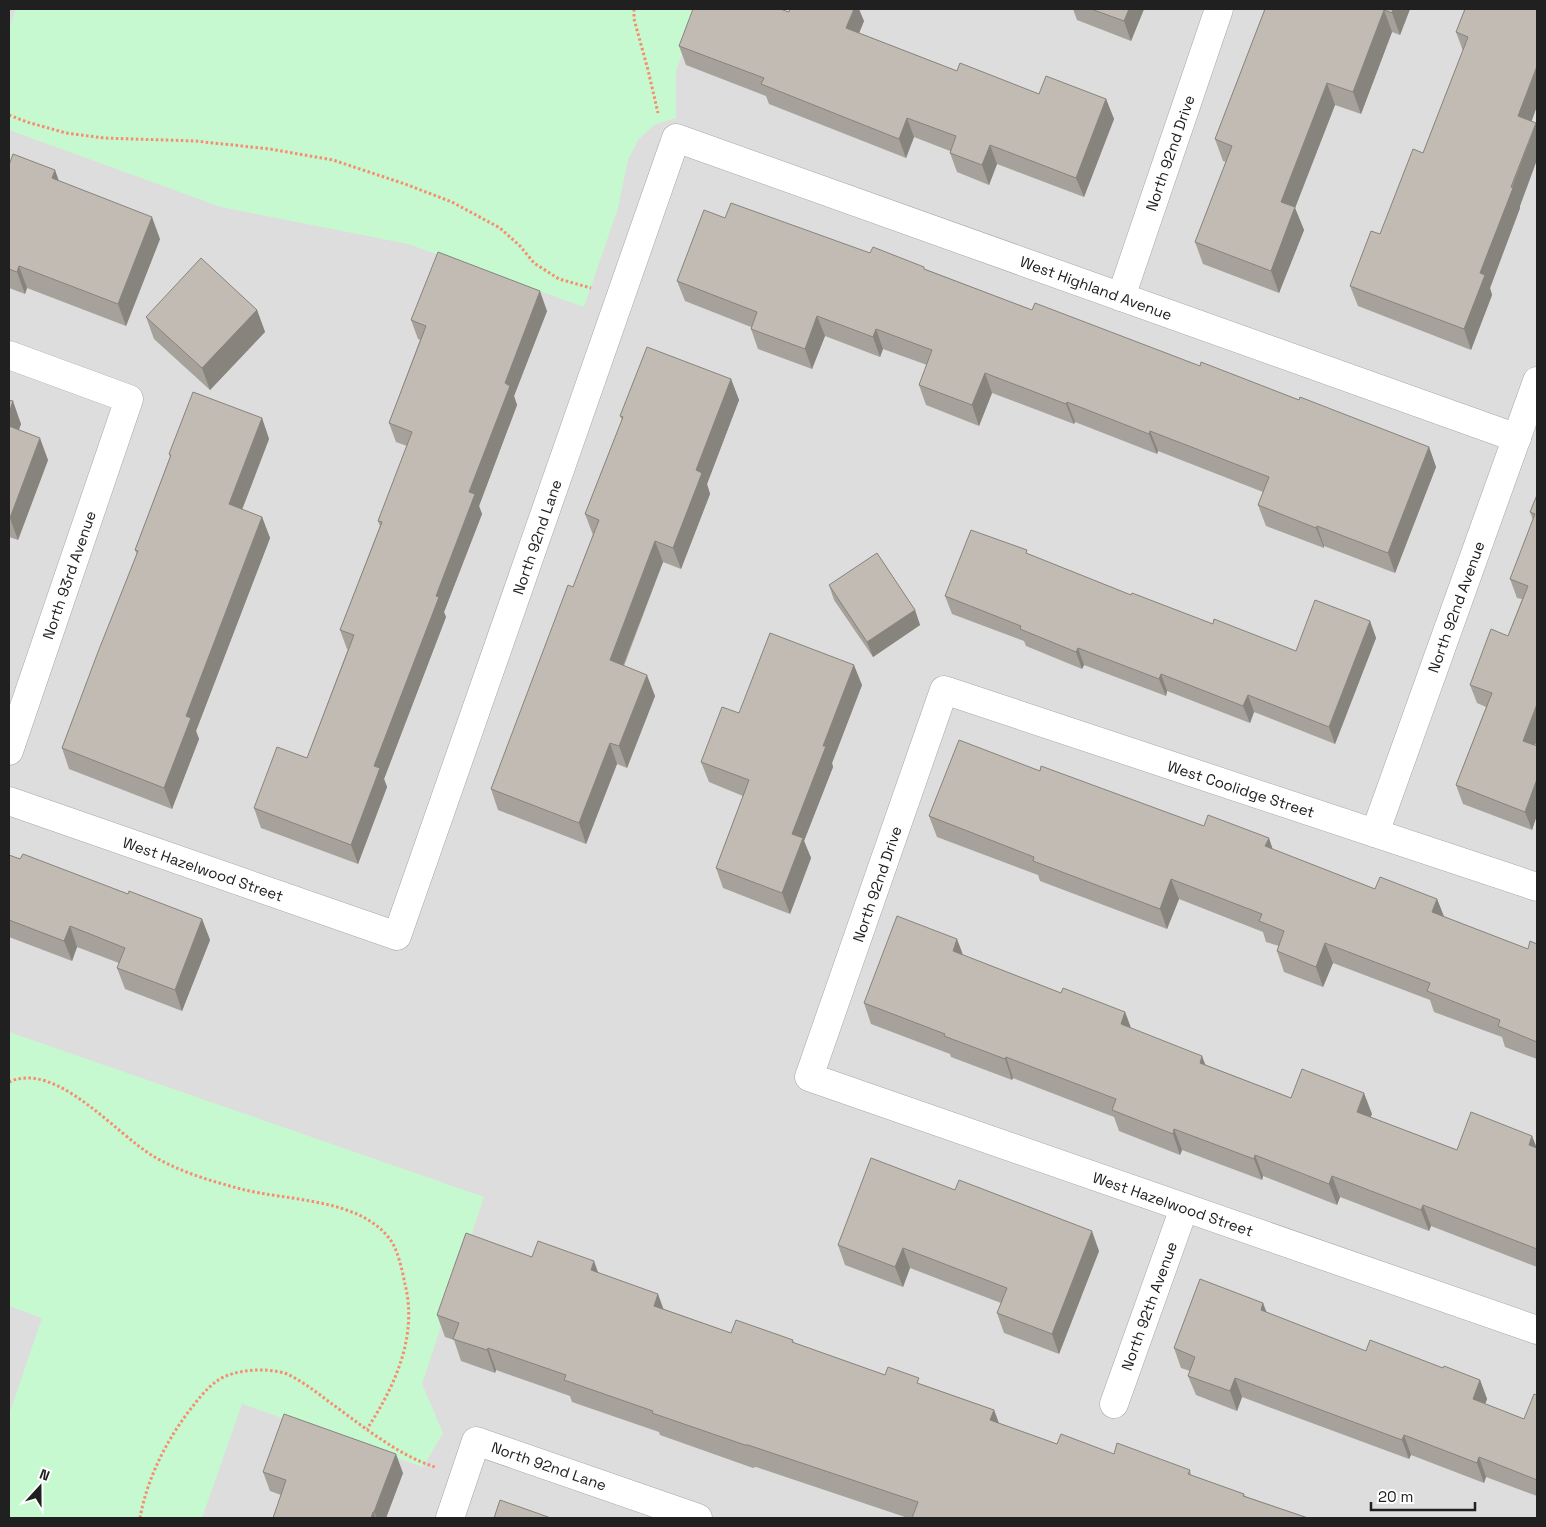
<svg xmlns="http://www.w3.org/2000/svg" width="1546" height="1527" font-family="'Space Grotesk',sans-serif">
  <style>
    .residential { fill: #dedddd }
    .park { fill: #c6f9cf }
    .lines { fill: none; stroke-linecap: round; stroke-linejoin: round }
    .minor-casing { stroke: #a7a7a7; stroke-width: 29 }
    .path { stroke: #f78c71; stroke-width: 3; stroke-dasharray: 2.5 2.5; stroke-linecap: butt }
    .minor { stroke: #fff; stroke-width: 28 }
    .wall { fill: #a6a19a }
    .shaded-wall { fill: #87837d }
    .building { fill: #c1bbb3; stroke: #87837d }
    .labels { text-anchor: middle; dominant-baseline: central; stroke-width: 5; stroke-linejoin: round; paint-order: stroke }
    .street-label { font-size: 15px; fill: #202020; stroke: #fff }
  </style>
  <rect width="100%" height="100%" fill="#f0eee7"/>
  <rect class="residential" x="9" y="9" width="1528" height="1509"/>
  <g class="park">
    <polygon points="16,9 698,9 676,71 676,118 654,125 638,140 628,160 618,208 584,307 408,244 221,207 9,130 9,29"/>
    <polygon points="9,1032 484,1197 422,1384 443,1433 423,1467 242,1404 202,1518 9,1518 9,1415 42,1318 9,1306"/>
  </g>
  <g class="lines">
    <g class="minor-casing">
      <g id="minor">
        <polyline points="1121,297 1219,9"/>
        <polyline points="9,355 129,399 9,751"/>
        <polyline points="9,801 397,936 676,138 1517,438"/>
        <polyline points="1375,833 1537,381"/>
        <polyline points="1537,887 944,690 809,1077 1537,1330"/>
        <polyline points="1114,1404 1184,1208"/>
        <polyline points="450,1518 476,1441 698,1518"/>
      </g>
    </g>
    <g class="path">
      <polyline points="634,9 634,19 648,70 658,113"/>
      <polyline points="9,115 27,122 66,133 104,138 195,141 270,149 333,160 405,184 452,202 500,228 520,246 534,263 559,279 591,288"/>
      <path d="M9 1082C56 1060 116 1134 153 1156 180 1172 211 1181 241 1189 287 1201 358 1198 389 1238 398 1249 402 1270 405 1284 418 1336 395 1386 367 1429"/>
      <path d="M140 1518C147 1478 168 1437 193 1406 200 1397 208 1387 217 1381 233 1369 268 1367 287 1374 302 1381 315 1391 328 1401 360 1424 397 1455 435 1467"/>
    </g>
    <use href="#minor" class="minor"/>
  </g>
  <g class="wall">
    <polygon points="1073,9 1144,9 1131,41 1077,20"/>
    <polygon points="1265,9 1410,9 1400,35 1392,32 1361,114 1335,105 1295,208 1304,230 1279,293 1203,264 1195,242 1226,162 1223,161 1215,139"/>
    <polygon points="1465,9 1537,106 1531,122 1520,206 1520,208 1490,288 1492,295 1471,350 1358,306 1350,286 1380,234 1423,153 1463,51 1456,32"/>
    <polygon points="789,12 864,21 859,33 957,71 1039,94 1106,99 1114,119 1084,197 997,164 989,185 957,172 950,153 950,151 914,137 906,158 769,104 766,96 686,65 679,46"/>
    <polygon points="9,165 60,181 160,239 126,326 27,288 25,294 9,288"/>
    <polygon points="725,218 870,253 925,269 1032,310 1299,400 1429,447 1436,467 1395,573 1324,546 1324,548 1266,526 1258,505 1263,492 1158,451 1157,454 1075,422 1074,424 992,393 979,426 926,405 919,385 927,365 883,349 880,357 825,336 812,369 758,349 751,329 751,327 685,301 677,281"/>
    <polygon points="257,310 265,332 210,390 154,339 146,317"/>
    <polygon points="547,311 514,396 517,405 479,506 482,514 444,612 446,617 384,779 387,787 358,864 261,828 254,808 307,758 348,649 347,649 340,630 380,526 378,521 407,446 396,442 389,423 420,340 418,339 411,320"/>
    <polygon points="731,379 739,400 707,484 710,494 681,569 663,562 624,666 655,696 627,768 617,764 586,844 498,810 491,789 573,587 593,535 585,514 622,420 620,416"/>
    <polygon points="9,400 21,424 19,430 48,460 18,540 9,537"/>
    <polygon points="262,418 269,439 242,510 262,517 270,538 196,731 199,739 172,809 69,769 62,748 137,554 135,550 170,457 169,454"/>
    <polygon points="1537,495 1537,740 1535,745 1537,746 1537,815 1532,830 1463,804 1456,785 1486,707 1477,703 1470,685 1508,636 1522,599 1517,598 1510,579 1533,520 1530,512"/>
    <polygon points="1028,554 1131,595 1213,624 1296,651 1370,621 1376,638 1335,744 1254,712 1250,723 1167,691 1166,696 1084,665 1082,669 1026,646 1024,641 952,614 945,596"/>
    <polygon points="829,585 915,610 920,625 873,657 834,600"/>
    <polygon points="862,685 832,763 833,767 804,841 811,858 790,914 723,888 716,868 743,796 709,782 701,762 739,713"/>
    <polygon points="1040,771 1272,849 1375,889 1437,899 1444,917 1528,949 1537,944 1537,1059 1505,1047 1502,1037 1434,1012 1430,1000 1333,963 1323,987 1284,972 1277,951 1279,946 1266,942 1263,932 1179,899 1167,929 1040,881 1038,875 937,837 929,816"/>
    <polygon points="9,855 20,859 128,894 202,919 210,940 182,1011 125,989 117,968 119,963 77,947 72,961 9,937"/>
    <polygon points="963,955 1061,993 1125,1012 1131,1029 1206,1065 1291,1098 1372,1114 1370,1117 1457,1150 1532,1136 1537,1148 1537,1267 1431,1226 1429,1231 1340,1197 1337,1205 1263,1176 1262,1180 1182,1150 1180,1155 1119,1131 1114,1117 1013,1078 1012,1080 951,1057 950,1054 871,1024 864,1003"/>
    <polygon points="838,1245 1099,1251 1059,1354 1004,1333 997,1313 1001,1303 910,1268 903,1287 845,1265"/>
    <polygon points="532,1257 599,1273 664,1309 731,1333 793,1340 794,1343 885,1375 921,1384 994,1410 999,1423 1057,1444 1114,1454 1190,1470 1191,1475 1244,1494 1245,1496 1308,1518 908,1518 756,1467 753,1468 660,1435 659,1432 572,1402 570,1396 496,1370 495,1373 461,1361 454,1340 445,1337 437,1315"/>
    <polygon points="1263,1303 1267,1313 1366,1351 1443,1368 1480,1380 1487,1399 1485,1404 1524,1419 1537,1395 1537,1496 1486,1477 1484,1483 1411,1455 1409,1459 1242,1397 1237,1411 1196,1395 1188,1376 1190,1371 1181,1368 1174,1348"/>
    <polygon points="263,1472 403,1473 386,1518 273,1518 281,1495 270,1491"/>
  </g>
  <g class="shaded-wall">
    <polygon points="854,9 859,9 864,21 853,48 846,28"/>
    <polygon points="1129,9 1144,9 1131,41 1124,21"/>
    <polygon points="1393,9 1410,9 1400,35 1392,13"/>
    <polygon points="1384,10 1392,32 1361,114 1353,92"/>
    <polygon points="1537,66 1537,106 1526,137 1518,116"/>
    <polygon points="1327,83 1335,105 1295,208 1304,230 1279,293 1271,271 1281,202"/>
    <polygon points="1106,99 1114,119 1084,197 1076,178"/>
    <polygon points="907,118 914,137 906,158 899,139"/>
    <polygon points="1536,123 1537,127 1537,160 1520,206 1520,208 1490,288 1492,295 1471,350 1464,329 1480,273"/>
    <polygon points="990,145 997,164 989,185 982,165"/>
    <polygon points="55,170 63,192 52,178"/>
    <polygon points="152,217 160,239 126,326 118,304"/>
    <polygon points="19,266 27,288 25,294 17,272"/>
    <polygon points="540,291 547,311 514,396 517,405 479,506 482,514 444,612 446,617 384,779 387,787 358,864 351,845 374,766 436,596 505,383"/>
    <polygon points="257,310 265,332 210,390 202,368"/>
    <polygon points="817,316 825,336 812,369 805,349"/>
    <polygon points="876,329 883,349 880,357 873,337"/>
    <polygon points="985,373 992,393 979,426 972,405"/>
    <polygon points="731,379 739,400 707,484 710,494 681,569 673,548 696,470"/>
    <polygon points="13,401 21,424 12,447 9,436 9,413"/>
    <polygon points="1067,402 1075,422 1074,424 1066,404"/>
    <polygon points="262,418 269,439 236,525 229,504"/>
    <polygon points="1150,431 1158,451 1157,454 1149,434"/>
    <polygon points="40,438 48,460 18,540 10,518"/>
    <polygon points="1429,447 1436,467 1395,573 1388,553"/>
    <polygon points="262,517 270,538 196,731 199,739 172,809 164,788 186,716"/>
    <polygon points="1317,526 1324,546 1324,548 1316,528"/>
    <polygon points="655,541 663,562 617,681 610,660"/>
    <polygon points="915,610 920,625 873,657 867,642"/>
    <polygon points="1370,621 1376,638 1335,744 1329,727"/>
    <polygon points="1078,648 1084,665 1082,669 1076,652"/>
    <polygon points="854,665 862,685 832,763 833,767 804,841 811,858 790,914 782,893 792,834 823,746"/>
    <polygon points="1161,674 1167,691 1166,696 1159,679"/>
    <polygon points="647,675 655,696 627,768 619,746"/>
    <polygon points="1248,695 1254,712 1250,723 1243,706"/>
    <polygon points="1537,704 1537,740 1530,759 1523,741"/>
    <polygon points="610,743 617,764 586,844 579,823"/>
    <polygon points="1537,779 1537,815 1532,830 1525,812"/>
    <polygon points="1269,838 1276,859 1265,846"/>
    <polygon points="1171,879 1179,899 1167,929 1160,909"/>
    <polygon points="1437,899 1445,919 1432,912"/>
    <polygon points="202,919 210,940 182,1011 175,990"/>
    <polygon points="70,926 77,947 72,961 64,941"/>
    <polygon points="957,939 965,960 953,951"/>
    <polygon points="1325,943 1333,963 1323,987 1316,967"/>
    <polygon points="1125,1012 1133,1033 1121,1024"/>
    <polygon points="1202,1056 1210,1077 1200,1063"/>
    <polygon points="1006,1057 1013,1078 1012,1080 1005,1059"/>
    <polygon points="1364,1093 1372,1114 1364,1133 1357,1112"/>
    <polygon points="1174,1129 1182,1150 1180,1155 1173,1134"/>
    <polygon points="1532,1136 1537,1149 1529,1145"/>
    <polygon points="1255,1155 1263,1176 1262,1180 1254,1159"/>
    <polygon points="1332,1176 1340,1197 1337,1205 1329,1184"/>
    <polygon points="1423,1205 1431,1226 1429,1231 1421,1210"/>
    <polygon points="1092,1231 1099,1251 1059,1354 1052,1334"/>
    <polygon points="903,1248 910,1268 903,1287 895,1267"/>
    <polygon points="594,1261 602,1283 591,1270"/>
    <polygon points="658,1294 666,1316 654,1306"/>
    <polygon points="1263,1303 1270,1323 1261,1310"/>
    <polygon points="488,1348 496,1370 495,1373 487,1350"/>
    <polygon points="1235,1378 1242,1397 1237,1411 1230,1391"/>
    <polygon points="1480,1380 1487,1399 1480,1418 1473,1399"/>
    <polygon points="994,1410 1002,1432 990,1420"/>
    <polygon points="1404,1435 1411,1455 1409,1459 1402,1440"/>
    <polygon points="396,1454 403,1473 386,1518 377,1518 374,1512"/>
    <polygon points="1479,1457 1486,1477 1484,1483 1477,1463"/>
    <polygon points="373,1512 376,1518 371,1518"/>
  </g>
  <g class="building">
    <polygon points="693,9 780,9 789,12 790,9 854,9 846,28 957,71 960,63 1039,94 1046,76 1106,99 1076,178 990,145 982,165 950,153 956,136 907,118 899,139 761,84 764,78 679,46"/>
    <polygon points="1091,9 1129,9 1124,21"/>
    <polygon points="1265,9 1393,9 1392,13 1384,10 1353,92 1327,83 1281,202 1295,207 1271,271 1195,242 1232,146 1215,139"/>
    <polygon points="1465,9 1537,9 1537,66 1518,116 1536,123 1511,187 1513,188 1480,273 1485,275 1464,329 1350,286 1371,231 1380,234 1413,149 1423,153 1468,37 1456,32"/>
    <polygon points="13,154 55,170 52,178 152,217 118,304 19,266 17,272 9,269 9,165"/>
    <polygon points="731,203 870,253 873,247 924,267 924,269 1032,310 1035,303 1200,366 1201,362 1299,400 1300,397 1429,447 1388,553 1317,526 1316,528 1258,505 1269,477 1150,431 1149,434 1067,402 1066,404 985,373 972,405 919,385 932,350 876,329 873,337 817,316 805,349 751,329 757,312 677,281 704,210 725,218"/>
    <polygon points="438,252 540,291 505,383 510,386 469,492 475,494 436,596 439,597 374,766 380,768 351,845 254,808 277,747 307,758 354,635 340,630 382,522 378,521 412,432 389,423 426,326 411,320"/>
    <polygon points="201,258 257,310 202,368 146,317"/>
    <polygon points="647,347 731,379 696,470 702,473 673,548 655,541 610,660 647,675 619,746 610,743 579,823 491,789 568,585 573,587 599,520 585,514 623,417 620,416"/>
    <polygon points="193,392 262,418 229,504 262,517 186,716 191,718 164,788 62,748 98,652 138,551 135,550 171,455 169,454"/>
    <polygon points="9,400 13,401 9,413"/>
    <polygon points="9,426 40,438 10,518 9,518"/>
    <polygon points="1537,495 1537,704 1523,741 1537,746 1537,779 1525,812 1456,785 1492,693 1470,685 1491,629 1508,636 1528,586 1510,579 1535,514 1530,512"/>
    <polygon points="971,530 1027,550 1026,553 1131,595 1132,593 1213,624 1214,619 1296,651 1315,600 1370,621 1329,727 1248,695 1243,706 1161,674 1159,679 1078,648 1076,652 1020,629 1021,626 945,596"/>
    <polygon points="877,553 915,610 867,642 829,585"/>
    <polygon points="770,633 854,665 823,746 826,746 792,834 803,838 782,893 716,868 749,780 701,762 722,707 739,713"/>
    <polygon points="959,740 1040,771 1041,766 1204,826 1208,815 1269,838 1265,846 1375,889 1380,877 1437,899 1432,912 1528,949 1530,941 1537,944 1537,1042 1498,1026 1500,1020 1427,991 1430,983 1325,943 1316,967 1277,951 1284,931 1259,921 1262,914 1171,879 1160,909 1033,861 1034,857 929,816"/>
    <polygon points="23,854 128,894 129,891 202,919 175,990 117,968 125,948 70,926 64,941 9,920 9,855 20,859"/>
    <polygon points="897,916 957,939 953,951 1061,993 1063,988 1125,1012 1121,1024 1202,1056 1200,1063 1291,1098 1302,1069 1364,1093 1357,1112 1457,1150 1471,1112 1532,1136 1529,1145 1537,1148 1537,1249 1423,1205 1421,1210 1332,1176 1329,1184 1255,1155 1254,1159 1174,1129 1173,1134 1112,1110 1116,1099 1006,1057 1005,1059 944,1036 945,1034 864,1003"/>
    <polygon points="871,1158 955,1190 959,1180 1092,1231 1052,1334 997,1313 1007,1288 903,1248 895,1267 838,1245"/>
    <polygon points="466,1233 532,1257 538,1241 594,1261 591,1270 658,1294 654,1306 731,1333 736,1320 793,1340 792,1342 885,1375 888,1367 919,1378 917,1383 994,1410 990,1420 1057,1444 1061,1434 1114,1454 1117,1443 1190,1470 1188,1474 1244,1494 1243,1496 1308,1518 912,1518 918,1502 748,1445 745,1445 652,1413 653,1411 564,1380 566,1375 488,1348 487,1350 453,1339 459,1323 437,1315"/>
    <polygon points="1200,1279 1263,1303 1261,1310 1366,1351 1370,1340 1443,1368 1444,1366 1480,1380 1473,1399 1524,1419 1534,1394 1537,1395 1537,1480 1479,1457 1477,1463 1404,1435 1402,1440 1235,1378 1230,1391 1188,1376 1195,1357 1174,1348"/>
    <polygon points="284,1414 396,1454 374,1512 373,1512 371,1518 273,1518 286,1480 263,1472"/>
    <polygon points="500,1500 551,1518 494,1518"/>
  </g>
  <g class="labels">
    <g class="street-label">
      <text transform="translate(1170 153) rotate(-71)">North 92nd Drive</text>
      <text transform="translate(1096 288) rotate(20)">West Highland Avenue</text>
      <text transform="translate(537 537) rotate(-71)">North 92nd Lane</text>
      <text transform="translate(69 575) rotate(-71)">North 93rd Avenue</text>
      <text transform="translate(1456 607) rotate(-70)">North 92nd Avenue</text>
      <text transform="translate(1241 789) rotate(18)">West Coolidge Street</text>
      <text transform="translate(203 869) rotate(19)">West Hazelwood Street</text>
      <text transform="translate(877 884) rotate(-71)">North 92nd Drive</text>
      <text transform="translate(1173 1204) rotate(19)">West Hazelwood Street</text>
      <text transform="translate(1149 1306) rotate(-70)">North 92th Avenue</text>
      <text transform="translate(549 1466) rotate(19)">North 92nd Lane</text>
    </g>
  </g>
  <rect width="1546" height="1527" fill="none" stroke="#202020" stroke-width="20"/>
  <g transform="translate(40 1487) rotate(21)" stroke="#ffffff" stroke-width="4" paint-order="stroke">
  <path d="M0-4L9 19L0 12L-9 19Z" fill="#202020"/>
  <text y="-8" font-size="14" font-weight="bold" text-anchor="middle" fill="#202020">N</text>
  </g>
  <path d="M1371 1502v8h104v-8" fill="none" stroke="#202020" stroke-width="2.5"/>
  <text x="1378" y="1502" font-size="15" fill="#202020" stroke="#ffffff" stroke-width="4" paint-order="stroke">20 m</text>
</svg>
